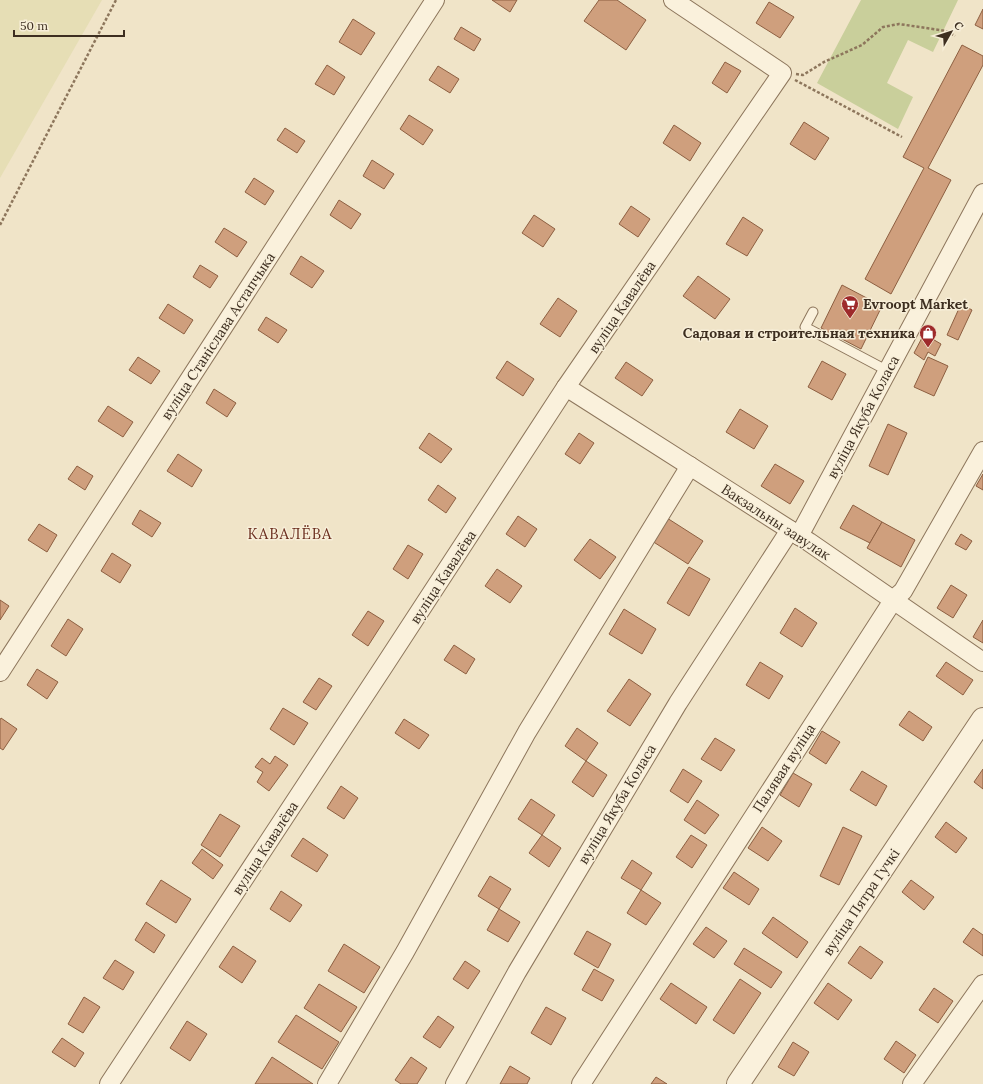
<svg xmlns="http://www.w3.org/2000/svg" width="983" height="1084" font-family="Lora,serif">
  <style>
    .farmland { fill: #e6deb5 }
    .green { fill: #c9cf9b }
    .building { fill: #cf9f7d; stroke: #8d5f41 }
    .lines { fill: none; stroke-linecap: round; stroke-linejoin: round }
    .service-casing { stroke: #8d765c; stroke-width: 11 }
    .minor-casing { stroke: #8d765c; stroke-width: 20 }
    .tertiary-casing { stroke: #8d765c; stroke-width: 24 }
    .path { stroke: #8d765c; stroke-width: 2.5; stroke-dasharray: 3 2; stroke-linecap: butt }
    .service { stroke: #faf1dc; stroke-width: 9 }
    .minor { stroke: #faf1dc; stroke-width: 18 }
    .tertiary { stroke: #faf1dc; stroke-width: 22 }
    .labels { text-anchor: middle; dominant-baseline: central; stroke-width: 3; stroke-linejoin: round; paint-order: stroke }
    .poi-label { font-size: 14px; font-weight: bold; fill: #3d2e20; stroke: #f7eed8; text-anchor: start }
    .street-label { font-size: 14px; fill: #3d2e20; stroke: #f7eed8 }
    .neighbourhood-label { font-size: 15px; letter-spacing: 1px; fill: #6b2e1e; stroke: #f7eed8 }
  </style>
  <rect width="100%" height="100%" fill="#f0e4c8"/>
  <polygon class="farmland" points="0,0 102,0 0,178"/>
  <polygon class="green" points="861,0 958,0 933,52 908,40 887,83 913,97 898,129 817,83"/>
  <g class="building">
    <polygon points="492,0 517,0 510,12"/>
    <polygon points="599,0 617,0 646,20 626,50 584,21"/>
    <polygon points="769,2 794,17 780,38 756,23"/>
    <polygon points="983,9 983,29 975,25"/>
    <polygon points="353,19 375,33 361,55 339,42"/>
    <polygon points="461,27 481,39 474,51 454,39"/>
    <polygon points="962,45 983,56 983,65 928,168 951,180 891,294 865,279 924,168 903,157"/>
    <polygon points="725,62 741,71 727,93 712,83"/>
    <polygon points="327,65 345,77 334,95 315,84"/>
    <polygon points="438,66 459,79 450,93 429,80"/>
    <polygon points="409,115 433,130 423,145 400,129"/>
    <polygon points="804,122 829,138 815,160 790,144"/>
    <polygon points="674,125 701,143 690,161 663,143"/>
    <polygon points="285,128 305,141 297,153 277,140"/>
    <polygon points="372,160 394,174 384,189 363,176"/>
    <polygon points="254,178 274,191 265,205 245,192"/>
    <polygon points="339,200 361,214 351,229 330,215"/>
    <polygon points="631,206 650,219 638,237 619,224"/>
    <polygon points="534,215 555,229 543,247 522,233"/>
    <polygon points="743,217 763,230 747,256 726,244"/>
    <polygon points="224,228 247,242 237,257 215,242"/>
    <polygon points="301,256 324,271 312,288 290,274"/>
    <polygon points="200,265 218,276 210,288 193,277"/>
    <polygon points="698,276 730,299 715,319 683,296"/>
    <polygon points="842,285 882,306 861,349 821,328"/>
    <polygon points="558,298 577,311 560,337 540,324"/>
    <polygon points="168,304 193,320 184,334 159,318"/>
    <polygon points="961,304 972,310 958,340 947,335"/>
    <polygon points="266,317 287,330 278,343 258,330"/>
    <polygon points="924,334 941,344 935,356 928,352 924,360 914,353"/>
    <polygon points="138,357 160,371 151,384 129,370"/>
    <polygon points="928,357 948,366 934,396 914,387"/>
    <polygon points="507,361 534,379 523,396 496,378"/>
    <polygon points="822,361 846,374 832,400 808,387"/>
    <polygon points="626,362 653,380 642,396 615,378"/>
    <polygon points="214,389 236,403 227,417 206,403"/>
    <polygon points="108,406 133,422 123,437 98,421"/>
    <polygon points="740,409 768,426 754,449 726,432"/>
    <polygon points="888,424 907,433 888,475 869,466"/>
    <polygon points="429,433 452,449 441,463 419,448"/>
    <polygon points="579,433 594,443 580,464 565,454"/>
    <polygon points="178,454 202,470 192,487 167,471"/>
    <polygon points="775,464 804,481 790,504 761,486"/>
    <polygon points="77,466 93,476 85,490 68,479"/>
    <polygon points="983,474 983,490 976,486"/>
    <polygon points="438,485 456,498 446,513 428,500"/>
    <polygon points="853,505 882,522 870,543 840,528"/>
    <polygon points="140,510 161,523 152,537 132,524"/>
    <polygon points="518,516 537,529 525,547 506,534"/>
    <polygon points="667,518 703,541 688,564 652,541"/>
    <polygon points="882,522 915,540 901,567 867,548"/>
    <polygon points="39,524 57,535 47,552 28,540"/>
    <polygon points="961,534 972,541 966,550 955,544"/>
    <polygon points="590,539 616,557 600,579 574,560"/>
    <polygon points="408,545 423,554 408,579 393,569"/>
    <polygon points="112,553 131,565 120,583 101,571"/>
    <polygon points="689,567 710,579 689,616 667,603"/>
    <polygon points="497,569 522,586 510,603 485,586"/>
    <polygon points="951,585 967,595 953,618 937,608"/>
    <polygon points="0,600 9,606 0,620"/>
    <polygon points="795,608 817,623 802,647 780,633"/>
    <polygon points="624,609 656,629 642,654 609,634"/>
    <polygon points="368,611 384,621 368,646 352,635"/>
    <polygon points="68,619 83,629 66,656 51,646"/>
    <polygon points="983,620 983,643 973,637"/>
    <polygon points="454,645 475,659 466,674 444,660"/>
    <polygon points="760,662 783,676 769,699 746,685"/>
    <polygon points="946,662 973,680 963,695 936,676"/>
    <polygon points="37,669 58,682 47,699 27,685"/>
    <polygon points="319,678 332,686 316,710 303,702"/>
    <polygon points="629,679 651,694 630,726 607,711"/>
    <polygon points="283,708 308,723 294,745 270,729"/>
    <polygon points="909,711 932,727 923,741 899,725"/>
    <polygon points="1,718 17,729 3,750 0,748 0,720"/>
    <polygon points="404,719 429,735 419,749 395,733"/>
    <polygon points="577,728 598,743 586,761 565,746"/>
    <polygon points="822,731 840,742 826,764 809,753"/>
    <polygon points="715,738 735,750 721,771 701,759"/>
    <polygon points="275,756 288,765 269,791 257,782 263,772 255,767 262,758 270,764"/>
    <polygon points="586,761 607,775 593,797 572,782"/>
    <polygon points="683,769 702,781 688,803 670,791"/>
    <polygon points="983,769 983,789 974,782"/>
    <polygon points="862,771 887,786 876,806 850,790"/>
    <polygon points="793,773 812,784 799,807 780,795"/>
    <polygon points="341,786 358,798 344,819 327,808"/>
    <polygon points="531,799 555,815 542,835 518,819"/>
    <polygon points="697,800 719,815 705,834 684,820"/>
    <polygon points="220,814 240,826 220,857 201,845"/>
    <polygon points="946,822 967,838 956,853 935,837"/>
    <polygon points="762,827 782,841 768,861 748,848"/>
    <polygon points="843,827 862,836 839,885 820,876"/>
    <polygon points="542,835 561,848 549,867 529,853"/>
    <polygon points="691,835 707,845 692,868 676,857"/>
    <polygon points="303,838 328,855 317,872 291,856"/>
    <polygon points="202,849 223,865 213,879 192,863"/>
    <polygon points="632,860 652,873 641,890 621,878"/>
    <polygon points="734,872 759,889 749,905 723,888"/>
    <polygon points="490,876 511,889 499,909 478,896"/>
    <polygon points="161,880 191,899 176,923 146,904"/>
    <polygon points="911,880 934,897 924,910 902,892"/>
    <polygon points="641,890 661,903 646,925 627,913"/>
    <polygon points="281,891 302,905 290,922 270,909"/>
    <polygon points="499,909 520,922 508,942 487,930"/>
    <polygon points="773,917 808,942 797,958 762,933"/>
    <polygon points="146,922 165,935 154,953 135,940"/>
    <polygon points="706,927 727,941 714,958 693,944"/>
    <polygon points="973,928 983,935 983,956 963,942"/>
    <polygon points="587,931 611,944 598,968 574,954"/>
    <polygon points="344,944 380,967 364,993 328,971"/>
    <polygon points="233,946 256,961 242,983 219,967"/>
    <polygon points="860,946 883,962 871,979 848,963"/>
    <polygon points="744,948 782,972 771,988 734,964"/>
    <polygon points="115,960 134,972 123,990 103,978"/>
    <polygon points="465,961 480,971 468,989 453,979"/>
    <polygon points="594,969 614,980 602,1001 582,990"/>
    <polygon points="740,979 761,993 734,1034 713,1020"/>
    <polygon points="671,983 707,1007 696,1024 660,999"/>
    <polygon points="828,983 852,1000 838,1020 814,1003"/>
    <polygon points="319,984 357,1007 341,1032 304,1008"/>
    <polygon points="934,988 953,1001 938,1023 919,1010"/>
    <polygon points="84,997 100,1007 83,1033 68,1024"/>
    <polygon points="546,1007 566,1018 551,1045 531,1033"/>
    <polygon points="296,1015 339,1042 322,1069 278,1042"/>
    <polygon points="438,1016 454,1027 440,1048 423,1037"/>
    <polygon points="187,1021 207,1034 190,1061 170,1048"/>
    <polygon points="62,1038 84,1053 75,1067 52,1052"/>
    <polygon points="896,1041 916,1055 904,1073 884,1059"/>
    <polygon points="793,1042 809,1052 794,1076 778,1067"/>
    <polygon points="272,1057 313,1084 255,1084"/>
    <polygon points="411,1057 427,1068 417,1084 401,1084 395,1080"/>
    <polygon points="510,1066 530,1078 527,1084 500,1084"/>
    <polygon points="656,1077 667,1084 651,1084"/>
  </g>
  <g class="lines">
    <g class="service-casing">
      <polyline id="service" points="813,312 805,327 888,371"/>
    </g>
    <g class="minor-casing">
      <g id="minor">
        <polyline points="566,387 809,542 983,662"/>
        <polyline points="799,536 983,193"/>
        <polyline points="0,672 435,0"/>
        <polyline points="109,1084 384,666 566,387 782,73 673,0"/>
        <polyline points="327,1084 405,952 527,732 690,466"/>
        <polyline points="455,1084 517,972 678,703 790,530"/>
        <polyline points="581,1084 894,599 903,591 983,451"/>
        <polyline points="912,1084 983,984"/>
      </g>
    </g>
    <g class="tertiary-casing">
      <polyline id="tertiary" points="738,1084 983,719"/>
    </g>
    <g class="path">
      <polyline points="796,74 803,75 824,62 862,45 883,27 899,24 946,31 955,36"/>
      <polyline points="795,80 902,137"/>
      <polyline points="0,225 116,0"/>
    </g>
    <use href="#service" class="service"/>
    <use href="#minor" class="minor"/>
    <use href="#tertiary" class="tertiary"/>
  </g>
  <defs>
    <g id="supermarket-pin" transform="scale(0.9)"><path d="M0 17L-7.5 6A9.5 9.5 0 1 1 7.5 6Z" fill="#9e2a2b" stroke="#f7eed8"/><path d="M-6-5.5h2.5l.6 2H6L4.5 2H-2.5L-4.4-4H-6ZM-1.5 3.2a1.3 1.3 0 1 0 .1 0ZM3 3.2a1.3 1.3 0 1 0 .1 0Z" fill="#fff"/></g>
    <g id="shop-pin" transform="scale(0.9)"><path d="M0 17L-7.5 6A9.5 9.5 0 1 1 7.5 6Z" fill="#9e2a2b" stroke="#f7eed8"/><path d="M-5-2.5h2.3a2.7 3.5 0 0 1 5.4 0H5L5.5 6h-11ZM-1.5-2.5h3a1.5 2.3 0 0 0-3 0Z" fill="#fff"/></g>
  </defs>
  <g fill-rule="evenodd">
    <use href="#supermarket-pin" x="850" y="304"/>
    <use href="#shop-pin" x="928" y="333"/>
  </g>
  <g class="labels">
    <g class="poi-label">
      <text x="863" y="304">Evroopt Market</text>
      <text x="915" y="333" text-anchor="end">Садовая и строительная техника</text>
    </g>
    <g class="street-label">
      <text transform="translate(622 307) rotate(-56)">вуліца Кавалёва</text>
      <text transform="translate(218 336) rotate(-57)">вуліца Станіслава Астапчыка</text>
      <text transform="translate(863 417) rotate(-62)">вуліца Якуба Коласа</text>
      <text transform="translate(776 522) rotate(33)">Вакзальны завулак</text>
      <text transform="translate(443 577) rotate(-57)">вуліца Кавалёва</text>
      <text transform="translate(784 768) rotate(-57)">Палявая вуліца</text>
      <text transform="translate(617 804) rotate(-59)">вуліца Якуба Коласа</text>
      <text transform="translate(265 848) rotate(-57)">вуліца Кавалёва</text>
      <text transform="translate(861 902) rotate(-56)">вуліца Пятра Гучкі</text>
    </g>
    <g class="neighbourhood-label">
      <text x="290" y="533">КАВАЛЁВА</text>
    </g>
  </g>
  <g transform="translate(951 32) rotate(51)" stroke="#f7eed8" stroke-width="3" paint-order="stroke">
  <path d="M0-3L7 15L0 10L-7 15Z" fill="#3d2e20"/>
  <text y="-6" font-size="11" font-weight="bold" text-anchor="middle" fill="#3d2e20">С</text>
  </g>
  <path d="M14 30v6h110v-6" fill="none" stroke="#3d2e20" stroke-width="2"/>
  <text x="20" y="30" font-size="12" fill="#3d2e20" stroke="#f7eed8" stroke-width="3" paint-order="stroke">50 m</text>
</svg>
